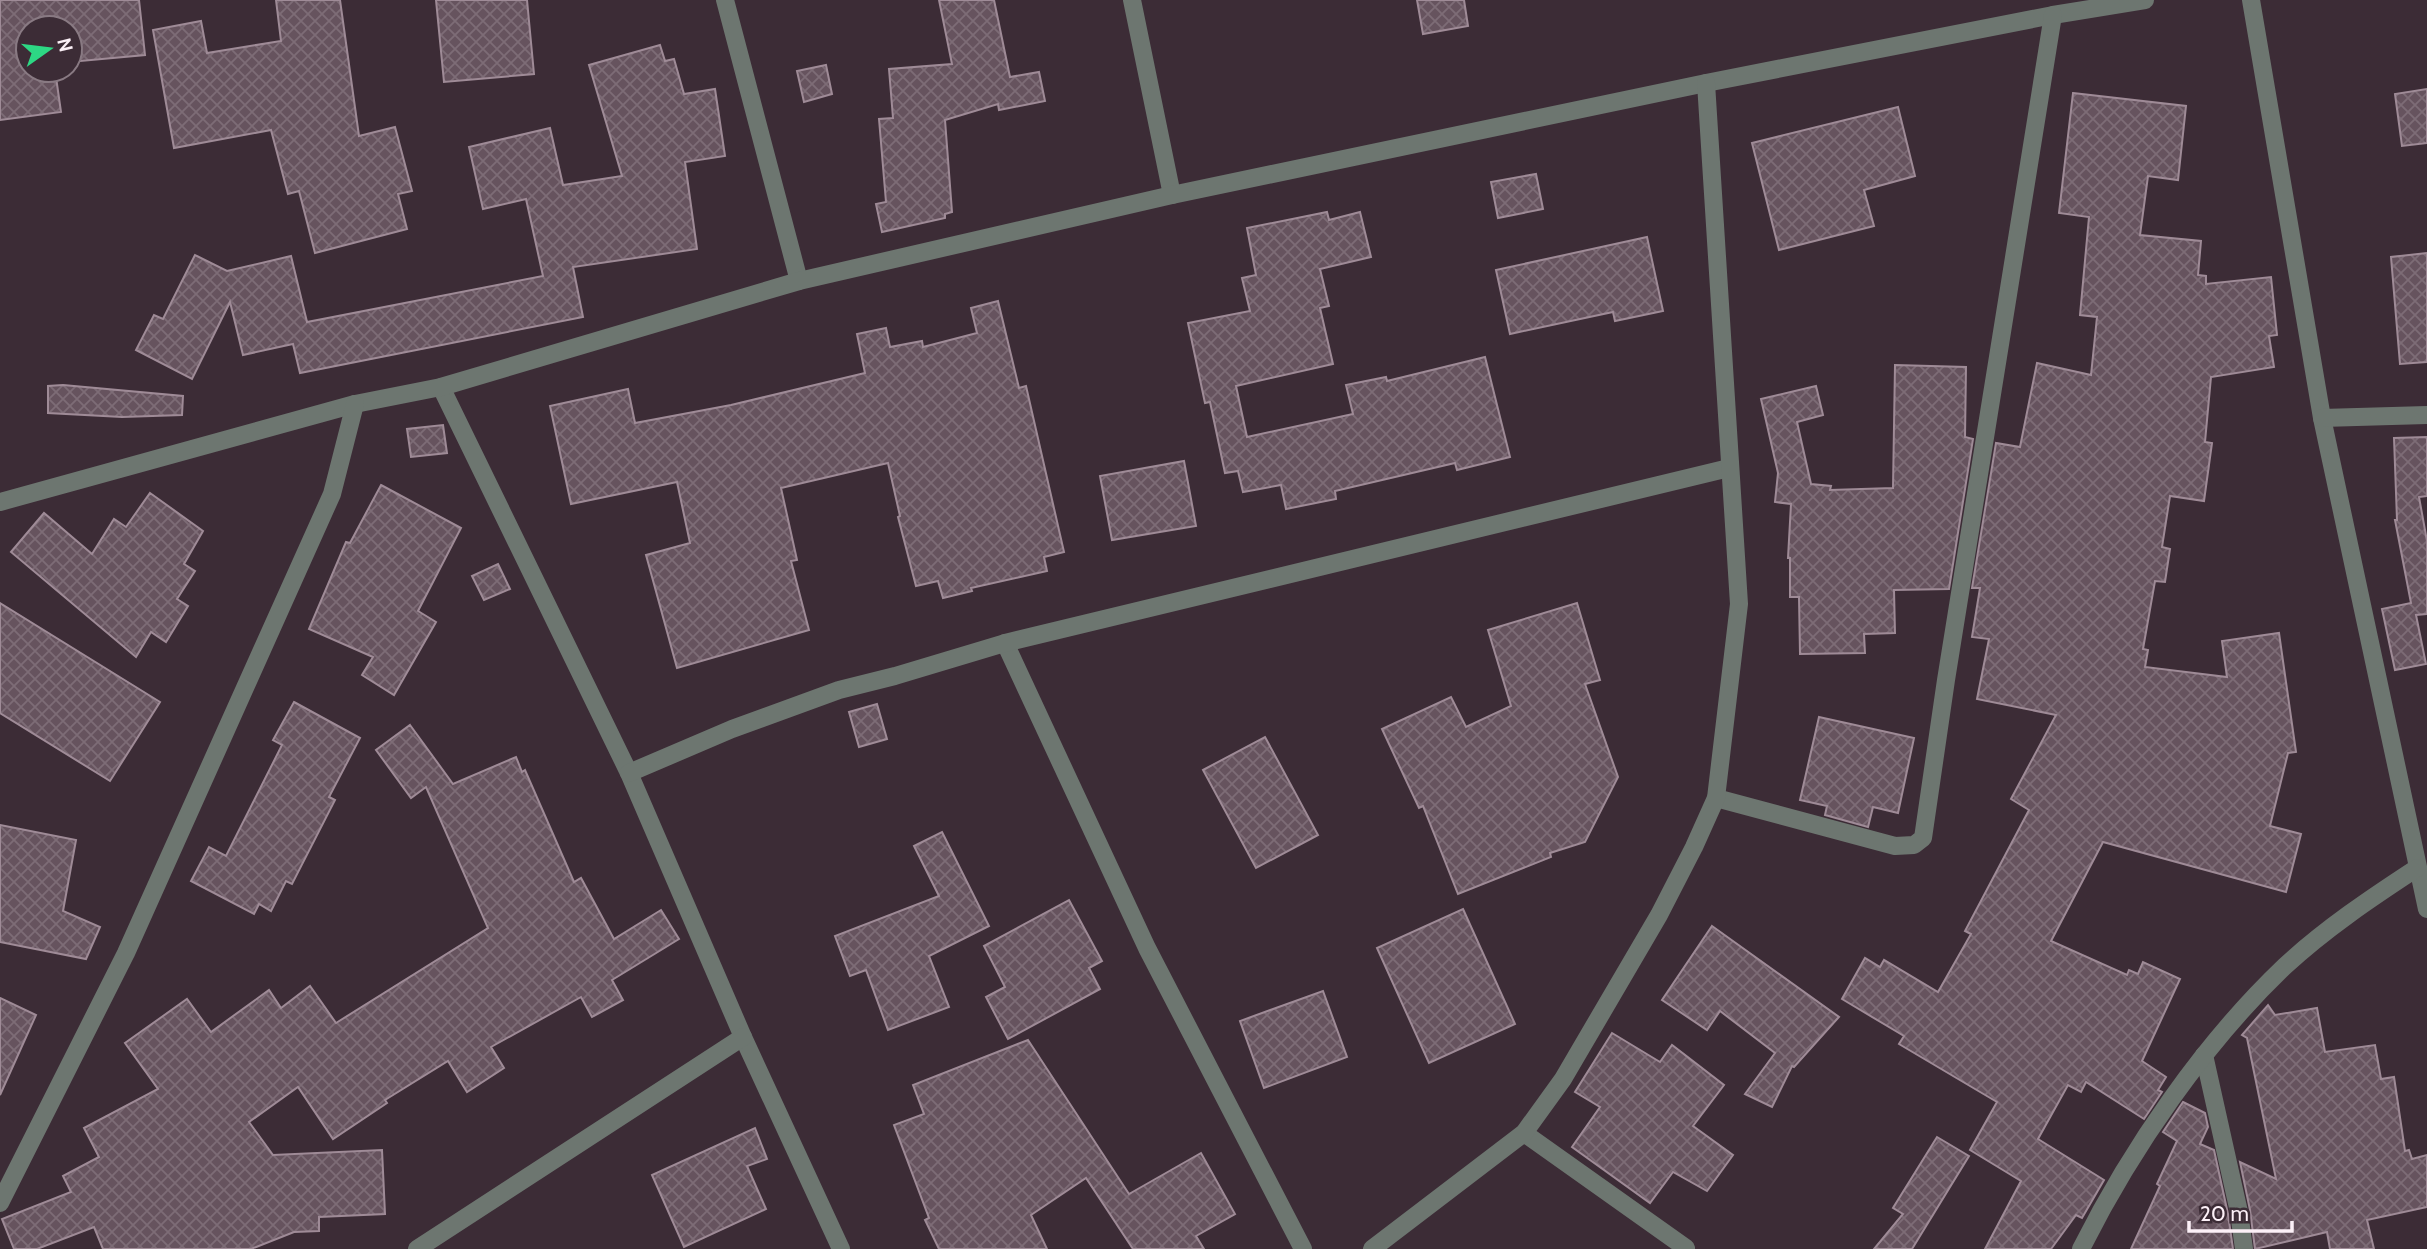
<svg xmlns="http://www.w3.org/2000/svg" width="2427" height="1249" font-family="Cabin,sans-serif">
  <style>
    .building { fill: url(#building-cross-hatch); stroke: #9f8b97; stroke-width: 2 }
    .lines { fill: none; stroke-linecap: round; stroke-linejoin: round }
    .minor { stroke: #6d7670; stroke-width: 18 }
  </style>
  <defs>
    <pattern id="building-cross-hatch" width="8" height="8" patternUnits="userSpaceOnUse" patternTransform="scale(1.75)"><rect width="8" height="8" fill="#66535e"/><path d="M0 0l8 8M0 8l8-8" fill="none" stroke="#7d6c76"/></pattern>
  </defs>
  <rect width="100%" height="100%" fill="#3c2c36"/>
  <g class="building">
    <polygon points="0,0 139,0 145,55 70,62 70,28 28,28 28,70 55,70 61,112 0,120"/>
    <polygon points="276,0 340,0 359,136 395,127 412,191 398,194 407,229 315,253 299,191 288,194 271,130 174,148 153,30 201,21 207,53 281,41"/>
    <polygon points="436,0 527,0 534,74 444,82"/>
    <polygon points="939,0 994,0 1010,77 1039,72 1045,101 999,110 998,104 945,120 952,212 945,214 945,218 882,232 876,204 886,202 879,119 893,118 889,69 952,64"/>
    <polygon points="1417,0 1464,0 1468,26 1423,34"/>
    <polygon points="660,45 665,61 674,59 684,94 715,89 725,156 685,162 697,249 573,267 583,317 300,373 293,344 243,355 230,302 192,379 136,350 154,315 163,319 195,255 227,271 291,256 307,322 543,276 526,199 483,209 469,147 550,128 563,185 622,176 589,65"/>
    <polygon points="826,65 832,94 804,102 797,71"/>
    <polygon points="2427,89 2427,143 2402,146 2395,94"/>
    <polygon points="2073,93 2186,106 2178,180 2148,176 2140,235 2201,241 2198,275 2206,276 2206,284 2271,277 2277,335 2269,336 2274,367 2211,377 2205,442 2212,443 2204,501 2170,496 2162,547 2170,549 2165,582 2155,581 2143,649 2148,650 2145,667 2227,677 2222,641 2279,633 2296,752 2288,753 2270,826 2301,834 2286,892 2103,842 2051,941 2127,975 2129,970 2138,974 2143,962 2180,979 2142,1061 2166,1077 2158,1090 2162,1092 2144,1119 2086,1082 2081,1092 2068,1085 2038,1139 2104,1180 2082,1218 2076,1215 2051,1249 1985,1249 2021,1181 1970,1150 1997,1102 1899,1044 1904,1036 1842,999 1865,958 1880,967 1884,960 1938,992 1971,934 1965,931 2029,810 2011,799 2056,715 1977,699 1989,639 1972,637 1980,588 1972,588 1996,443 2020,447 2037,363 2091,375 2097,317 2080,315 2089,217 2059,213"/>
    <polygon points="1898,107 1915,176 1864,190 1874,226 1779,250 1752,143"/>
    <polygon points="1536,174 1543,209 1498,218 1491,182"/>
    <polygon points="1327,212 1329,220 1360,212 1371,257 1320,269 1329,306 1320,308 1333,364 1236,386 1247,437 1353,414 1346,385 1386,377 1387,381 1485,357 1510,457 1457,470 1455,463 1335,491 1336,499 1286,509 1281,485 1243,492 1238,471 1225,473 1210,402 1205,403 1188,323 1250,311 1242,278 1256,275 1247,228"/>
    <polygon points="1647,237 1663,311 1615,321 1613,312 1510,334 1496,270"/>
    <polygon points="2427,253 2427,362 2400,364 2391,257"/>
    <polygon points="998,301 1019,388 1026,386 1064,552 1044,557 1047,571 971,588 972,591 943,598 938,581 916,586 898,517 900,516 888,463 781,488 797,560 791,561 809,630 677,668 646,555 690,543 677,482 571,504 550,406 628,389 635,423 731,405 865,373 857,334 886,328 890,347 922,341 923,347 977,333 971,308"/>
    <polygon points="1895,365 1966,367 1965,437 1973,439 1949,589 1894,590 1895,633 1864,634 1865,653 1800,654 1799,597 1790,597 1790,558 1788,558 1791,504 1775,502 1778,473 1761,399 1816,386 1823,415 1797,422 1811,484 1831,486 1830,490 1893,488"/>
    <polygon points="63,385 183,396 182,415 122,417 48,413 48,386"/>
    <polygon points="443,425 447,453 411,457 407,429"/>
    <polygon points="2427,437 2427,496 2419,497 2427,541 2427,614 2416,615 2426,664 2395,670 2382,609 2411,603 2395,520 2397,520 2394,438"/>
    <polygon points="1184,461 1196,526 1112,540 1100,476"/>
    <polygon points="381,485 461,528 418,611 436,622 394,695 362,675 373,657 309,629 346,542 350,543"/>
    <polygon points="150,493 203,531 184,564 195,571 177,599 188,606 166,642 151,632 136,657 11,552 44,513 92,554 114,519 126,527"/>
    <polygon points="498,564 510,589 484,600 472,576"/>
    <polygon points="0,603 160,702 110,781 0,713"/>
    <polygon points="1577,603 1600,680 1585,684 1618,777 1585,842 1550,853 1551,857 1458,894 1423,806 1419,808 1382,729 1451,697 1466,727 1511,706 1488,630"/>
    <polygon points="294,702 360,738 329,797 335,800 292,884 286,881 271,911 259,904 254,914 191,881 209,847 226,856 282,745 273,740"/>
    <polygon points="877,704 887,739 859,747 849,712"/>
    <polygon points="1819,717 1914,738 1898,813 1873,807 1868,827 1825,815 1827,806 1800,800"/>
    <polygon points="410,725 453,784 516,757 522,772 525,770 574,882 581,878 614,939 661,910 679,939 612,980 623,1000 592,1017 581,997 491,1047 504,1068 467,1092 448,1061 385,1100 387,1103 333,1139 298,1087 249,1122 273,1155 382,1150 385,1214 319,1217 319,1231 294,1232 251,1249 103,1249 94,1227 37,1249 14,1249 2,1219 71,1192 63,1176 99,1157 84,1128 158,1089 125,1043 187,999 211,1032 269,990 281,1008 310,986 336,1023 488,928 426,787 411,798 376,750"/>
    <polygon points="1265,737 1318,835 1256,868 1203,770"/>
    <polygon points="0,825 76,840 63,911 100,927 86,959 0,942"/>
    <polygon points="942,832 989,926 929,956 949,1007 888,1030 866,970 850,976 835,936 939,896 914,846"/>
    <polygon points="1069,900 1102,961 1089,968 1100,989 1008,1039 986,997 1005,987 984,946"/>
    <polygon points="1463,909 1515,1024 1429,1063 1377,948"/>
    <polygon points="1712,926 1839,1017 1794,1067 1792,1066 1772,1107 1745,1094 1775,1053 1720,1011 1707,1030 1662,1000"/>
    <polygon points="1323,991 1347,1057 1264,1088 1240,1021"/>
    <polygon points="0,998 36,1015 0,1095"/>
    <polygon points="2268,1005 2275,1015 2317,1008 2325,1052 2375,1045 2381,1079 2394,1077 2405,1151 2409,1150 2412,1159 2427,1155 2427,1207 2367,1220 2374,1249 2330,1249 2327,1232 2255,1249 2250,1210 2240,1162 2276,1179 2247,1038 2242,1035"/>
    <polygon points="1612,1033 1660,1062 1672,1045 1724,1085 1693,1126 1733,1155 1707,1191 1673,1172 1650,1203 1572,1147 1600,1107 1575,1092"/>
    <polygon points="1028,1040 1129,1194 1201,1153 1235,1214 1196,1236 1204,1249 1133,1249 1086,1178 1031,1215 1047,1249 939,1249 925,1220 929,1218 894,1125 924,1114 913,1085"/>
    <polygon points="2183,1102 2205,1113 2208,1127 2200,1144 2214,1150 2228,1214 2233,1249 2131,1249 2160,1186 2157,1184 2177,1141 2163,1132"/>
    <polygon points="755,1128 767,1159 747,1166 766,1209 684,1247 652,1175"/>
    <polygon points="1937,1137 1969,1156 1912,1249 1874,1249 1903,1214 1893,1208"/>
  </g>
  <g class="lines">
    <g class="minor">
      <polyline points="725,0 799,281"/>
      <polyline points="1132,0 1172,195"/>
      <polyline points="2251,0 2322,418 2427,909"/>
      <polyline points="441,387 629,773 743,1037 841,1249"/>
      <polyline points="2322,418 2427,415"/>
      <polyline points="0,502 355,404 441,387 799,281 1172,195 1706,83 2053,15 2145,0"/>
      <polyline points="1005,643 1147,948 1303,1249"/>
      <polyline points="629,773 732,729 839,690 895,676 1005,643 1729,468"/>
      <polyline points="1716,798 1895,846 1914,845 1923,838 1946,680 2053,15"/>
      <polyline points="2204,1055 2239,1212 2244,1249"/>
      <polyline points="1524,1133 1686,1248"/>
      <polyline points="0,1203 126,953 332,494 355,404"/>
      <polyline points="417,1249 743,1037"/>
      <polyline points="1372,1249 1524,1133 1563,1079 1659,915 1694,847 1716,798 1739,604 1706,83"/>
      <path d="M2081 1249C2131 1149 2204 1043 2285 966 2325 929 2371 898 2417 868"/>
    </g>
  </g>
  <g transform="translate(49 49) rotate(76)"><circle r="33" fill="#3c2c36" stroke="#897a83" stroke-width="2"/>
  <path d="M0-5L12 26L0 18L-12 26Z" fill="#2dd884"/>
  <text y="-10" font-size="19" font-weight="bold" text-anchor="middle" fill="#fcf0f7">N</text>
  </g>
  <path d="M2189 1221v10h103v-10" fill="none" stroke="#fcf0f7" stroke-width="3.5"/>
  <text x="2200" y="1221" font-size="21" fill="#fcf0f7" stroke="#3c2c36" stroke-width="5" paint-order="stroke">20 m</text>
</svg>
